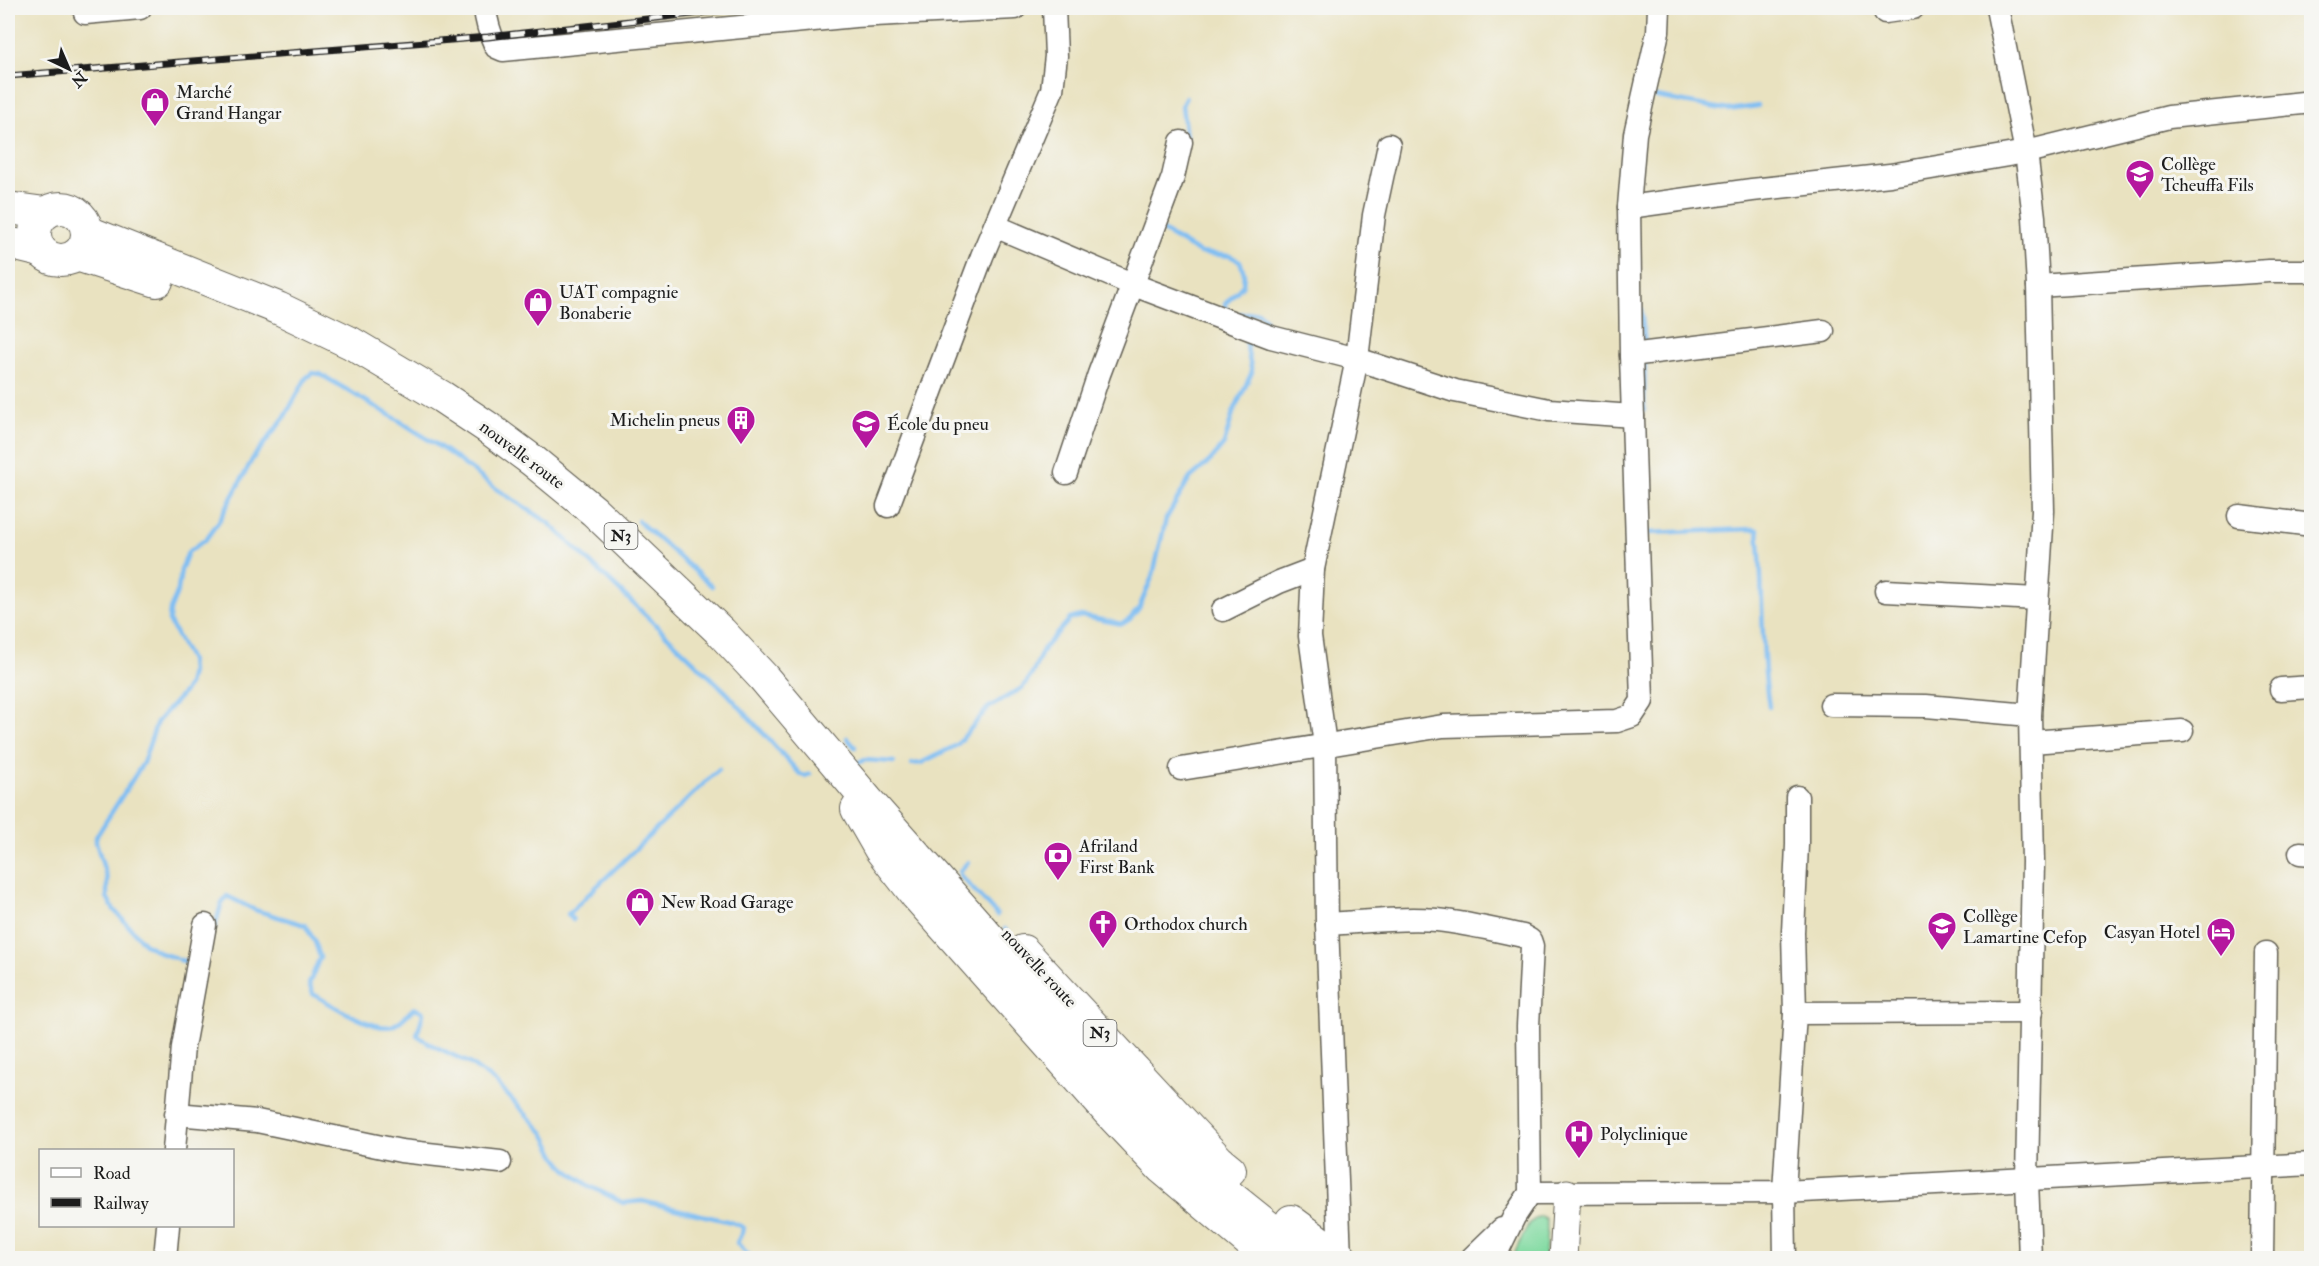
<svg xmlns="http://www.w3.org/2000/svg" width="2319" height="1266" font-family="'IM FELL Double Pica',serif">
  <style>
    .green { fill: #80daa0; stroke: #4e7b5e; stroke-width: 1.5 }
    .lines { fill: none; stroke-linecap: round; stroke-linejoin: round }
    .stream { stroke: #7fbef3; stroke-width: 4.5 }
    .minor-casing { stroke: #646155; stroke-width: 25 }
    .major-casing { stroke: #646155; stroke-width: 29 }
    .highway-casing { stroke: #646155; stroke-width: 34 }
    .minor { stroke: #fff; stroke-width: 22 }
    .major { stroke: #fff; stroke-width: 27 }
    .highway { stroke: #fff; stroke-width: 32 }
    .rail-casing { stroke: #1c1c1c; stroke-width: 7 }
    .rail { stroke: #f6f6f2; stroke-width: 4.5; stroke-dasharray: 14; stroke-linecap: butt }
    .labels { text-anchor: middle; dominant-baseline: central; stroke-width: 6; stroke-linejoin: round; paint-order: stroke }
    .shield { fill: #f6f6f2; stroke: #5d5d5c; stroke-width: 1.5 }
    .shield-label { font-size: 16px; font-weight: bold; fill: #1c1c1c }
    .poi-label { font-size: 18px; fill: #1c1c1c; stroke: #f6f6f2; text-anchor: start }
    .street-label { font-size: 18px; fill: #1c1c1c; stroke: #f6f6f2 }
  </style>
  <rect width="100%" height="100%" fill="#f6f6f2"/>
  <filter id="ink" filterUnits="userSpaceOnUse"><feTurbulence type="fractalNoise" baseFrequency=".0167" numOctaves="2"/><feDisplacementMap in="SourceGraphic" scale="12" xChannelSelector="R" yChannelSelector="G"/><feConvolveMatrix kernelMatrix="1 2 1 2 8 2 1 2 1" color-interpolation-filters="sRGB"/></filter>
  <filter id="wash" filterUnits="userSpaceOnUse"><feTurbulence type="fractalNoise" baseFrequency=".008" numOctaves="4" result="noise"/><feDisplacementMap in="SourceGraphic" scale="24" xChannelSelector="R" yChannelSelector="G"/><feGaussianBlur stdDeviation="1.35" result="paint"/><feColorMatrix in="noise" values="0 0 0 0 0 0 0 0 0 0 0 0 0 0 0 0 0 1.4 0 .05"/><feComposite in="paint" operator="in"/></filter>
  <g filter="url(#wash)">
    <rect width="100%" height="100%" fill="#e9e2c0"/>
    <polygon class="green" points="1540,1216 1545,1218 1547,1227 1545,1258 1512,1258 1529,1223"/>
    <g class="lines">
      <g class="stream">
        <polyline points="1651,96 1728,110 1758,106"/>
        <polyline points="1186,138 1182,105 1186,97"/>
        <polyline points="1161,230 1200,253 1230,256 1240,261 1244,273 1243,285 1225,304 1225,307 1228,311"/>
        <polyline points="1641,309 1645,346"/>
        <polyline points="1239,314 1258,312 1265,319 1264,326"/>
        <polyline points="1644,410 1645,359"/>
        <polyline points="638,521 712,586"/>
        <path d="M1647 533 1753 529 1758 530C1764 589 1760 649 1769 707"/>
        <polyline points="169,620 170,610 178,590 181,570 188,552 206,539 219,521 253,458 284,418 306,378 312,373 320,374 403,423 449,453 495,488 549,523 727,693 800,774 805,776 810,774"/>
        <polyline points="169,621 190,660 191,672 188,685 184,692 157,722 143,763 96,837 96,842 107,879 107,897 114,910 145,944 163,954 176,958"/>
        <polyline points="847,738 855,747"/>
        <polyline points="912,764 921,763 957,745 988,708 1022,688 1031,676 1044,648 1070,619 1081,616 1122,624 1130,619 1139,608 1153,575 1166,519 1190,478 1210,461 1224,444 1233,413 1252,372 1246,343 1257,342"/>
        <polyline points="853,765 865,760 894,762"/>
        <polyline points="960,871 968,862"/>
        <polyline points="960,875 997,915"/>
        <polyline points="573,920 568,914 719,769"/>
        <path d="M215 927 221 905 227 896 255 910 305 925 315 942 320 957 309 984 313 994C329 1003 374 1032 392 1026 401 1023 407 1014 414 1008L422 1011 423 1014 417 1035 430 1044 469 1063 495 1082 544 1133 557 1158 566 1169 588 1185 623 1203 642 1201 731 1222 743 1227 744 1228 737 1243 750 1256"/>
        <polyline points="1005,929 1016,944"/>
        <polyline points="180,960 192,963"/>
      </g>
    </g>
  </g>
  <g filter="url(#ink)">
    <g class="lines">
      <g class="minor-casing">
        <g id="minor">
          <polyline points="85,8 85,13 140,8"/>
          <path d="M485 8C486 21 490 34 496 47L503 50 855 16 1015 8"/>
          <polyline points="1997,8 2026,152 2034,217 2038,286 2043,511 2030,715 2033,862 2027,1180 2030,1258"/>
          <polyline points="1885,12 1913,8"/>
          <polyline points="1629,207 1752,190 1890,175 2026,152 2169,117 2312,102"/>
          <polyline points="995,226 1134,285 1271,337 1357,359 1455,391 1549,410 1633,416"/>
          <polyline points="2038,286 2269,271 2312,271"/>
          <polyline points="1631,355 1823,331"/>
          <polyline points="1066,473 1099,374 1173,177 1181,142"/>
          <polyline points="888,506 982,256 1052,90 1056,56 1054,8"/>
          <polyline points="2239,516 2312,525"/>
          <polyline points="1886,591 2037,599"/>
          <polyline points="1223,610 1279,582 1313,569"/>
          <polyline points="2281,689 2312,687"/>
          <polyline points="1831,705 1926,706 2030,715"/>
          <polyline points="2031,742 2182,731"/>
          <polyline points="1181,769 1443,726 1617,721 1632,716 1642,701 1631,355 1629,207 1635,134 1658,32 1659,8"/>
          <polyline points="2300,853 2312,854"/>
          <path d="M1327 924C1363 922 1401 917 1437 920 1466 923 1495 930 1523 936L1530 940 1532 946 1528 1026 1530 1193 1514 1217 1494 1258"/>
          <polyline points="1795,1013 1793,932 1797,845 1797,797"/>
          <polyline points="176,1114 257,1121 401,1151 500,1162"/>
          <polyline points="174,1150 183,1047 205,925"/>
          <polyline points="1530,1193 1784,1192 2312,1164"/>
          <polyline points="165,1258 168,1226"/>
          <polyline points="1340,1258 1327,924 1325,745 1310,636 1313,569 1357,359 1374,215 1389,145"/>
          <polyline points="1472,1258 1502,1229"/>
          <polyline points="1785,1258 1784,1192 1795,1013 2031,1012"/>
          <polyline points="2262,1258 2266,953"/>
        </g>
      </g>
      <g class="major-casing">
        <polyline id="major" points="1563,1258 1567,1193"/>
      </g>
      <g class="highway-casing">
        <g id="highway">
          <polyline points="8,208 45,213"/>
          <circle cx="61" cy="234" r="26"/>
          <polyline points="88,232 278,308 351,343 442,397 487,427 533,461 594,511 721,632 763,677 867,800 1021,974 1034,995 1101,1072 1165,1139 1231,1197 1307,1258"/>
          <polyline points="8,243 41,251"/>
          <polyline points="77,255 157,281"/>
          <polyline points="857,809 880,849 917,896 1107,1110 1162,1168 1269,1258"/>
          <polyline points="1023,951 1219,1161 1230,1170"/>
          <polyline points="1291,1221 1341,1258"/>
        </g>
      </g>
      <use href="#minor" class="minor"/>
      <use href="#major" class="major"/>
      <use href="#highway" class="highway"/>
      <g class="rail-casing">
        <polyline id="rail" points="8,76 488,37 745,8"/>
      </g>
      <use href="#rail" class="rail"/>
    </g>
  </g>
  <defs>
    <g id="shop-pin" transform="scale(1.5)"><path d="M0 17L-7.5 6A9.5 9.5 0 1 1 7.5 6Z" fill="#b5179e" stroke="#f6f6f2"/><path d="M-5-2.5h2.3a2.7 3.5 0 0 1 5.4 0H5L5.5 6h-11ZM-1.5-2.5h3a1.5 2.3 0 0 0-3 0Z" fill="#fff"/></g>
    <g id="school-pin" transform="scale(1.5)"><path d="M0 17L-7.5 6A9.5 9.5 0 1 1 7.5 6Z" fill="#b5179e" stroke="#f6f6f2"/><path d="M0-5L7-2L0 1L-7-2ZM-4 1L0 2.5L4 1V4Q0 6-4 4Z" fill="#fff"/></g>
    <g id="building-pin" transform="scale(1.5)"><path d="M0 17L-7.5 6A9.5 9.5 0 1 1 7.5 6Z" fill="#b5179e" stroke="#f6f6f2"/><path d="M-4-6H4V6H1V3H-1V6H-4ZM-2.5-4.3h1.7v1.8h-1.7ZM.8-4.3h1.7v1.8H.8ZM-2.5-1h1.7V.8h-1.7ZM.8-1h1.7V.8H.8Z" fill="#fff"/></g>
    <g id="bank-pin" transform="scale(1.5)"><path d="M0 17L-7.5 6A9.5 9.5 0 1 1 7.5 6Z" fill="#b5179e" stroke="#f6f6f2"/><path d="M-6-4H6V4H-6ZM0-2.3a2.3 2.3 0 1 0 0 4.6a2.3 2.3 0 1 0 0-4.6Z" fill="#fff"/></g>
    <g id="church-pin" transform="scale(1.5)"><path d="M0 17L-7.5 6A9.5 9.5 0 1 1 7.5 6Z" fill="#b5179e" stroke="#f6f6f2"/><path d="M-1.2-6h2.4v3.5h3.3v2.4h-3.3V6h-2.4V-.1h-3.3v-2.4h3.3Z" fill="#fff"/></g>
    <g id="hotel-pin" transform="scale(1.5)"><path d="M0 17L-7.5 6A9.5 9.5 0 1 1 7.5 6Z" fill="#b5179e" stroke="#f6f6f2"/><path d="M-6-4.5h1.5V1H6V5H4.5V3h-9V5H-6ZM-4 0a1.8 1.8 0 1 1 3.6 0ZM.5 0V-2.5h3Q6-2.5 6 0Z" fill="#fff"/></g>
    <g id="hospital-pin" transform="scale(1.5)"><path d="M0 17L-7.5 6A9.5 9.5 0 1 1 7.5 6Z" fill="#b5179e" stroke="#f6f6f2"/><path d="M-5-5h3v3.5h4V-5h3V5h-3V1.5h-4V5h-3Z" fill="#fff"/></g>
  </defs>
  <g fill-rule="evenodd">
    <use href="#shop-pin" x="155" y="102"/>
    <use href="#school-pin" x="2140" y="174"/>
    <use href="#shop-pin" x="538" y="302"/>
    <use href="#building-pin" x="741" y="420"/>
    <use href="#school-pin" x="866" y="424"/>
    <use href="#bank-pin" x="1058" y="856"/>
    <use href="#shop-pin" x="640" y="902"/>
    <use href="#church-pin" x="1103" y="924"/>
    <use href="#school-pin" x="1942" y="926"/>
    <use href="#hotel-pin" x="2221" y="932"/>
    <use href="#hospital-pin" x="1579" y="1134"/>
  </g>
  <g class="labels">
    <g class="shield">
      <rect x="604.5" y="523" width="33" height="26" rx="4.5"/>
      <rect x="1083.5" y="1020" width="33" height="26" rx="4.5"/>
    </g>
    <g class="shield-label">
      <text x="621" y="536">N3</text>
      <text x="1100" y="1033">N3</text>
    </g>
    <g class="poi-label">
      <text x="176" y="92">Marché<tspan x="176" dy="21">Grand Hangar</tspan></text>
      <text x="2161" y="164">Collège<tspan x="2161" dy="21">Tcheuffa Fils</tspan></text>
      <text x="559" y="292">UAT compagnie<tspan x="559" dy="21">Bonaberie</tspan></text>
      <text x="720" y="420" text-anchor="end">Michelin pneus</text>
      <text x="887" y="424">École du pneu</text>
      <text x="1079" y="846">Afriland<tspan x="1079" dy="21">First Bank</tspan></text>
      <text x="661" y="902">New Road Garage</text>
      <text x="1963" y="916">Collège<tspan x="1963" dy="21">Lamartine Cefop</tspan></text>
      <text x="1124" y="924">Orthodox church</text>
      <text x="2200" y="932" text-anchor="end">Casyan Hotel</text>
      <text x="1600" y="1134">Polyclinique</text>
    </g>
    <g class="street-label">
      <text transform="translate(522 455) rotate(37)">nouvelle route</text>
      <text transform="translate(1039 968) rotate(47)">nouvelle route</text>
    </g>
  </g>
  <rect width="2319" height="1266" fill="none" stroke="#f6f6f2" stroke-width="30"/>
  <rect x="39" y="1149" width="195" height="78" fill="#f6f6f2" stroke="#9f9f9c" stroke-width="1.5"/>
  <rect x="51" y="1168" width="30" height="9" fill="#ffffff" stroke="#9f9f9c" stroke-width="1.5"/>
  <text x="93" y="1179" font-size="18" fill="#1c1c1c">Road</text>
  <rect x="51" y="1198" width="30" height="9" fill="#1c1c1c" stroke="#9f9f9c" stroke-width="1.5"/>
  <text x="93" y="1209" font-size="18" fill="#1c1c1c">Railway</text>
  <g transform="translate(69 69) rotate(136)" stroke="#f6f6f2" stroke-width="4.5" paint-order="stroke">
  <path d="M0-4.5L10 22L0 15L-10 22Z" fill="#1c1c1c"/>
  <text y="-9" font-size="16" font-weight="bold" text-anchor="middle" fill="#1c1c1c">N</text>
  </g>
</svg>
